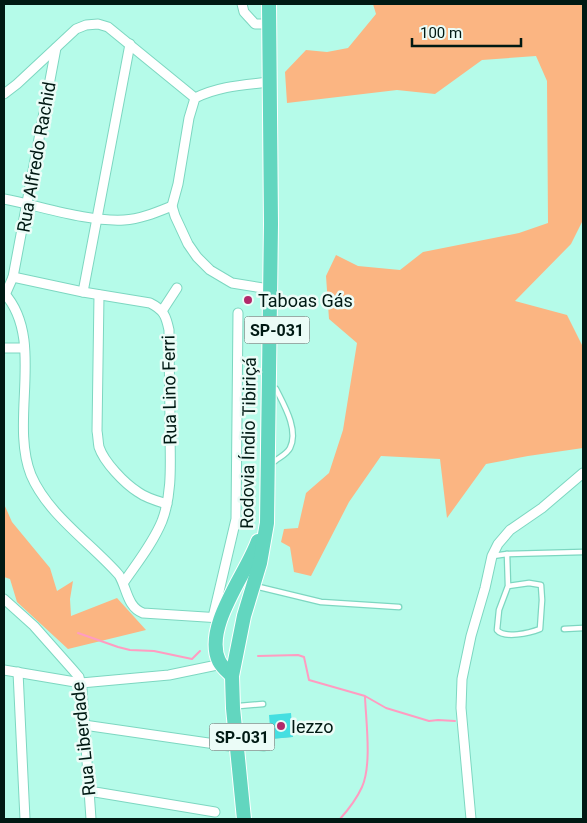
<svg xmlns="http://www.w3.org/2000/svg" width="587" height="823" font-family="Roboto,sans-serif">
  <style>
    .green { fill: #fbb582 }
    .shadow { fill: #0003 }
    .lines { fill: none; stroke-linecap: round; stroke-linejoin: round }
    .stream { stroke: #ff9cc1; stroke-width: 2 }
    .building { fill: #45dfe1 }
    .service-casing { stroke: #7dd7c1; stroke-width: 7 }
    .minor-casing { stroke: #7dd7c1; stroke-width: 11 }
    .trunk-casing { stroke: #fff; stroke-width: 16 }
    .service { stroke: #fff; stroke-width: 4.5 }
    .minor { stroke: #fff; stroke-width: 9 }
    .trunk { stroke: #62d6bf; stroke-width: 14 }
    .poi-dot { fill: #b22a6b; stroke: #ebfcf7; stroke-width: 2 }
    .labels { text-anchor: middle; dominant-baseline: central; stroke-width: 5; stroke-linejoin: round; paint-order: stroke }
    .shield { fill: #ebfcf7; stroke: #465d57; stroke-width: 1 }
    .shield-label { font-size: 16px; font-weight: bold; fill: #001913 }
    .street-label { font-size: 18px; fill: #001913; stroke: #ebfcf7 }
    .poi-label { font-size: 18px; fill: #001913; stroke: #ebfcf7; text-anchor: start }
  </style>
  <rect width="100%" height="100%" fill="#b5fbe9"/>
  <g class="green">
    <polygon points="373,4 583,4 583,220 571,244 515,301 567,315 583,347 583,448 528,456 486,464 447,518 440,459 381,456 349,502 311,576 294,572 290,547 281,542 284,529 298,528 306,493 329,473 343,430 357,343 329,319 326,276 336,255 358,266 400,270 423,252 519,233 548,223 547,81 536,56 482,60 435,94 397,90 287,103 285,72 306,50 327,52 348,48 376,14"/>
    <polygon points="4,504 12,522 50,568 57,591 73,581 70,599 71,616 117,598 146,630 68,649 17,602 10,579 4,577"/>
  </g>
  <g class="shadow">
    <polygon points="270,716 292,737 270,739"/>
    <polygon points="259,724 261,724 261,731 258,732"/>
  </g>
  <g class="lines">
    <g class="stream">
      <polyline points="78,633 118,647 130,650 154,651 192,659 200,651"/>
      <polyline points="258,656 298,655 304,657 309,680 365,696 386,708 429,721 438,720 455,721"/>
      <path d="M340 819C348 810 357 798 362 787 372 765 366 721 365 697"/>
    </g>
  </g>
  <polygon class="building" points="291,713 293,737 271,739 269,715"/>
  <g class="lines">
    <g class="service-casing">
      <g id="service">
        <path d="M275 461C280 457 287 454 290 448 299 430 284 405 276 389"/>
        <path d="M507 554 508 586 499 610 497 630C504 639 530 633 540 629L542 600 541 585 529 583 508 586"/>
        <polyline points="493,556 507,554 583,552"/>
        <polyline points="259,587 321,602 399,607"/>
        <polyline points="564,629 583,628"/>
        <polyline points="239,706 263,704"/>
        <polyline points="242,746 264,748"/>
      </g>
    </g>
    <g class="minor-casing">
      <g id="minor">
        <polyline points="242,4 244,12 255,24 269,24"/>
        <polyline points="4,94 17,84 76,29 86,25 98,24 108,27 195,98"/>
        <path d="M4 199C41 206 87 222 124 220 141 219 157 212 172 206"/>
        <path d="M13 277 83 292 150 303C164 310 166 316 169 330 169 364 170 397 170 430 170 460 173 492 162 521 153 543 137 563 124 582"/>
        <path d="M269 289 232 283 210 270 197 257 188 244 175 216 172 206 178 184 189 118 195 98C219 86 243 85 269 82"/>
        <polyline points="83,292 130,44"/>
        <path d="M4 293C46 339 9 420 31 475 48 515 91 543 119 575 127 588 127 607 143 613L221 618"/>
        <polyline points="5,295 13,277 56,48"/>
        <path d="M99 295 97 431C98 436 98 442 99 447 104 462 124 483 138 492 146 498 157 501 167 504"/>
        <polyline points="162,311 177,288"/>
        <polyline points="4,348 24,348"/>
        <polyline points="4,599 34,626 73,670 79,677 82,689 91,819"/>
        <polyline points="213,617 236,519 238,313"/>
        <polyline points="4,670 81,683 169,675 222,664"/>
        <polyline points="18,672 25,819"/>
        <polyline points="84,725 236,747"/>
        <polyline points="89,791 215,812"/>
        <polyline points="471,819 461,708 462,679 471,636 485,588 492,556 498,544 510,530 542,508 583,473"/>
      </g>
    </g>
    <g class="trunk-casing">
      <g id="trunk">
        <path d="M232 676C227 671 222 667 219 661 203 627 247 573 258 541"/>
        <polyline points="244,819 233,708 232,676 244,616 260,563 267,523 271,224 269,4"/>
      </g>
    </g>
    <use href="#service" class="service"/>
    <use href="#minor" class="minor"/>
    <use href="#trunk" class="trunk"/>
  </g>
  <g class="poi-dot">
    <circle cx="248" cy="300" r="5"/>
    <circle cx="281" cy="726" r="5"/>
  </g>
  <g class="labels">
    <g class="shield">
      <rect x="244.5" y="316.5" width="65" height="27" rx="4"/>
      <rect x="209.5" y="723.5" width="65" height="27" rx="4"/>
    </g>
    <g class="shield-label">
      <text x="277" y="330">SP-031</text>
      <text x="242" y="737">SP-031</text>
    </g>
    <g class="street-label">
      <text transform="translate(36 157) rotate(-80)">Rua Alfredo Rachid</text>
      <text transform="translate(169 390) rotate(-91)">Rua Lino Ferri</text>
      <text transform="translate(248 443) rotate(-89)">Rodovia Índio Tibiriçá</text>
      <text transform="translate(83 739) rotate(-96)">Rua Liberdade</text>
    </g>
    <g class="poi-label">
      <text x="258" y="300">Taboas Gás</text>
      <text x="291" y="726">Iezzo</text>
    </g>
  </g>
  <rect width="587" height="823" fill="none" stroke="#001913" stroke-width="10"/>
  <path d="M412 38v8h109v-8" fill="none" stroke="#001913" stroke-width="2.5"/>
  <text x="420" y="38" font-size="15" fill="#001913" stroke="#ebfcf7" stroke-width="4" paint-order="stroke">100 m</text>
</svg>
